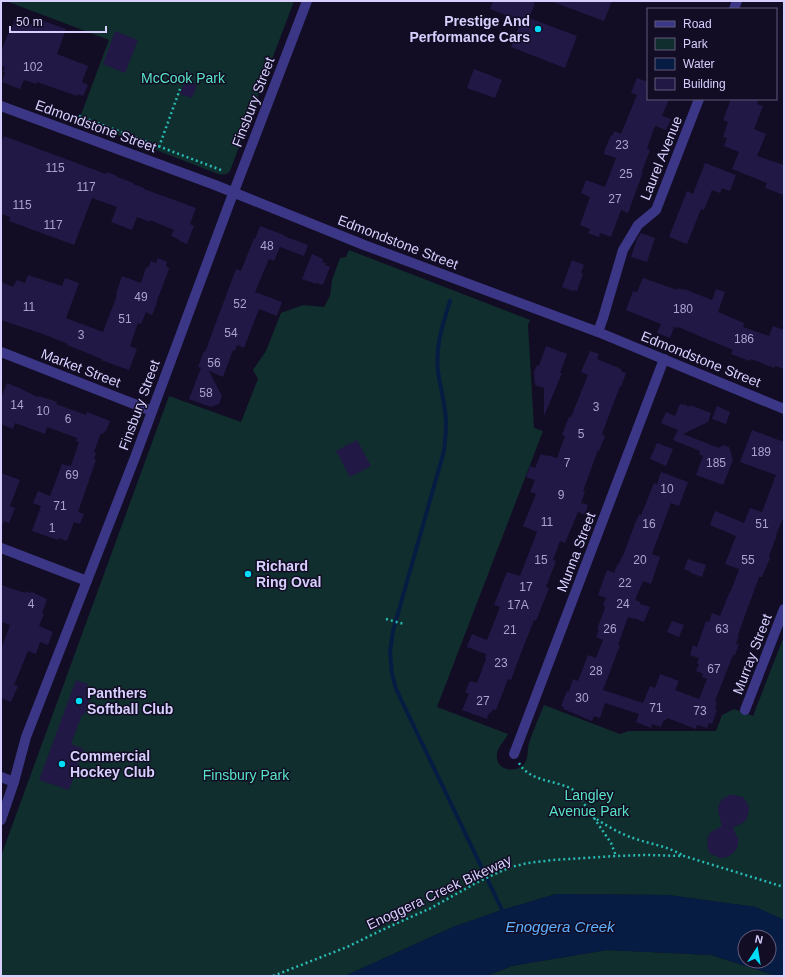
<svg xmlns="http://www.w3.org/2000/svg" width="785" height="977" font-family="Helvetica,sans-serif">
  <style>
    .green { fill: #102e2e }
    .water { fill: #071c43; fill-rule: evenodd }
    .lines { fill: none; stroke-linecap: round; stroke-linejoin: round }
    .stream { stroke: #071c43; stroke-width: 4 }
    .building { fill: #221846 }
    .path { stroke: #29bab4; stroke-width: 2.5; stroke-dasharray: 2 3; stroke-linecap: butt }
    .minor { stroke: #3b3685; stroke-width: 10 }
    .poi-dot { fill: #00ddfb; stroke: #120d24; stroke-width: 1.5 }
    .labels { text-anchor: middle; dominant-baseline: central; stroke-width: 3; stroke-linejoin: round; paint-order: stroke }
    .number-label { font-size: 12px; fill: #aaa2d1 }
    .poi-label { font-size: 14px; font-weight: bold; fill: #d7d0ff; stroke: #120d24; text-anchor: start }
    .park-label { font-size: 14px; fill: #57e5c4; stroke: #120d24 }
    .street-label { font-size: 14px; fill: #d7d0ff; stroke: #120d24 }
    .water-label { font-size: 15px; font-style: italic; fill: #5eb1ff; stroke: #120d24 }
  </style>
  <rect width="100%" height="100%" fill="#120d24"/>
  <g class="green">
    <path d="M6 1H294L230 171C227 175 223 175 218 174L79 120 109 40Z"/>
    <path d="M349 250 530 320 528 325 534 428 543 431 437 707 508 734C504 742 495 749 497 759 499 771 517 773 524 764 529 758 527 750 529 743 533 730 539 718 544 705L620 734 629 731H716L722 715 734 709 753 716 784 636V920L755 907 668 895 556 894 502 910 453 927 345 976H1V856L169 396 241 422 258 379 253 370 266 351 281 313 303 305 324 307 330 296 332 280 340 258 346 257Z"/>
    <polygon points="607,950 711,955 777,976 487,976 511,966"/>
  </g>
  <path class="water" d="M556 894 668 895 756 907 784 920V976H777L711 955 607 950 511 966 487 976H345L453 927 502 910ZM745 937H769V961H745Z"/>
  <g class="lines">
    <path class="stream" d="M450 301C443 324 435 346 438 371 440 388 446 405 446 423 446 432 445 442 444 451L393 631 390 652 392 674 396 689 504 914"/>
  </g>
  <g class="building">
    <polygon points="493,1 529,1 535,3 529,18 577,36 565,68 511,47 521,21 490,9"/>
    <polygon points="553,1 612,1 604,21 553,2"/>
    <polygon points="35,18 66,29 57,54 88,66 82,82 88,85 83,96 78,94 77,96 37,82 36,84 24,80 20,89 2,82 5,72 3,72 5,67 1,66 1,52 8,34 9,34 10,29 11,30 15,19 33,25"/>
    <polygon points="115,31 138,40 125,73 103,64"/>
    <polygon points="474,69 502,80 495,98 467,88"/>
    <polygon points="637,78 648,82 648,99 669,99 662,116 671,119 666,130 655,126 647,148 650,150 642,171 643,172 628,213 621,210 611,237 600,233 599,237 588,233 590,229 580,225 590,197 581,193 586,180 605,187 616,158 604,154 605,149 611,135 612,136 614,131 621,134 628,117 637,95 631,93"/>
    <polygon points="185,81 197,85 192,98 180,94"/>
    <polygon points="731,99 758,99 757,104 763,106 754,129 766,134 757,156 784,165 784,195 765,188 767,183 732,169 739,152 724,146 727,138 723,137 728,122 723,120"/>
    <polygon points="4,136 106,174 107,172 117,176 117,177 134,183 133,184 144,188 144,189 196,208 190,224 194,226 187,244 178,240 178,239 171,236 174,230 150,220 150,222 137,217 132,230 111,222 117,207 92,198 74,245 9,221 10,217 1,214 1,143"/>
    <polygon points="705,163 736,175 730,191 722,188 720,193 712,190 704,210 701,209 687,244 669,237 687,191 693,194"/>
    <polygon points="260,226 284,235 284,236 308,245 304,256 280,247 274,261 269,259 255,292 282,302 277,316 259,309 244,348 237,345 235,351 233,350 223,377 209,371 222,396 219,404 211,407 189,399 201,368 198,367 204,351 205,352 236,269 241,271 254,238 255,239"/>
    <polygon points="641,233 655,238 647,262 631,257 637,239"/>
    <polygon points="312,254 323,259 322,262 326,263 325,265 330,267 323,285 317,283 316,284 302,279"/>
    <polygon points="158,258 167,262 166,266 169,268 169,269 156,303 157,303 152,315 146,312 141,324 138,323 130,346 137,349 129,370 101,360 102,359 67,345 68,344 43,334 1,320 1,282 13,287 17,280 25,283 28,275 62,286 65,278 79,283 66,318 103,332 117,295 116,294 122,276 141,283 146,268 147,268 148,266 149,267 151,261 156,263"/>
    <polygon points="572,260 584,265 581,273 583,274 577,291 574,290 573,291 562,287"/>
    <polygon points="643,278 677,290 678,288 683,290 684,289 712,300 716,289 725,292 718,312 744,323 743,327 769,336 773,326 784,330 784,369 775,366 774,368 751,359 750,361 731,354 733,350 678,327 678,328 674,327 670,338 657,333 661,324 626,310 633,291 637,292"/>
    <polygon points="546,346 567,354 560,373 562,373 544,416 544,388 535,385 534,372 537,365 539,366"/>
    <polygon points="590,351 599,354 597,359 619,368 622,370 621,371 626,373 621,387 620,386 602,434 605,436 599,451 598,450 583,491 585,492 581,503 588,505 585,515 578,512 565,543 560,541 553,560 556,561 546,587 549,588 536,621 534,620 521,653 511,680 508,679 496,710 494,709 488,715 487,719 462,710 469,694 465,692 470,681 477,683 486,659 485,658 486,654 467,647 472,634 487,640 500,607 494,605 507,572 520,576 537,532 523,526 536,494 530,492 535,480 526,477 530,466 535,468 541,454 545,456 545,455 550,456 557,458 565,436 562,435 569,417 571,417 588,375 581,372"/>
    <polygon points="7,383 24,390 25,391 38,397 39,396 57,402 56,404 86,415 87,412 110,421 106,431 105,431 103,434 101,433 94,452 96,453 94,459 96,460 78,512 84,514 80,524 74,522 67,541 58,538 58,540 32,531 41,506 33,503 38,491 50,496 62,464 68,466 68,465 71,466 79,442 76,441 77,438 47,427 45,434 15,423 13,429 1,424 1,399"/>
    <polygon points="680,404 684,405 684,404 689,407 690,405 711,413 708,422 683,434 719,448 723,445 729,447 733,460 723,485 696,475 703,456 699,454 700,451 673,440 678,430 661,423 666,412 675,416"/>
    <polygon points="717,406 730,412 726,424 712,419"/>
    <polygon points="752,430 784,442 784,516 776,535 777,535 769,556 770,558 762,577 759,577 743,621 738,635 739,636 736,644 739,644 735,655 733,655 715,701 717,702 715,709 717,710 712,724 709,723 707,728 697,725 696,729 667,718 666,720 664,720 661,727 652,724 651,728 636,722 639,714 605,703 600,718 594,716 592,721 563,709 564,707 561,706 567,691 569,692 573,679 578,681 588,655 596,658 603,640 596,637 599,630 597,629 605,608 605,606 603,605 606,598 598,595 607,570 614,573 618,563 619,564 622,556 623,556 636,521 639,515 641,515 644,508 654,483 657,484 661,472 688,482 679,506 671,503 652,554 660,557 651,584 643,581 635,600 640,602 640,604 650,607 644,622 634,618 634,619 628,617 618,645 620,645 603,690 643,703 650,686 655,688 660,674 679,681 675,690 699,699 707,679 702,677 703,674 696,671 699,664 697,663 699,658 690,655 693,645 697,647 706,621 709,622 712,613 720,616 730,591 731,591 739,569 725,564 736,536 710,525 715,511 744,523 750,508 762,512 776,475 740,462"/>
    <polygon points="357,440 371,466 350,477 336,451"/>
    <polygon points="657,443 673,449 666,466 650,459"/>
    <polygon points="1,473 20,480 10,506 15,508 9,523 4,521 2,526 1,526"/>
    <polygon points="688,559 706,565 702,577 691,573 691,572 684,569"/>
    <polygon points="1,585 25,593 26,591 30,593 32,592 47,599 42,614 44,614 39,626 53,632 48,645 40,642 36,654 28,651 14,685 18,686 11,702 1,698 1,649 10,625 1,622"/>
    <polygon points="672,621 684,625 679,637 667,632"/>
    <polygon points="76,680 88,684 86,690 92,693 84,715 82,715 71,744 84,749 69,790 39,780"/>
    <polygon points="730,795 735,795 743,797 746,801 749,807 749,812 747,818 744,822 733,828 738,839 738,845 736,850 732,854 728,857 720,858 711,854 708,850 707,841 708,836 711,832 722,826 718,812 718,809 719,804 722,799"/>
  </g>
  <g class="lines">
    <g class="path">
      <polyline points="79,116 221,170"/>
      <polyline points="159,147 180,89"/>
      <polyline points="386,619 404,624"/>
      <path d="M519 763C529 781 553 780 570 788 582 794 585 810 595 818 605 825 621 834 633 838 650 844 667 846 682 855"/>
      <polyline points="594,818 611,843 616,856"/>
      <polyline points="273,976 347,947 382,930 431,908 476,883 497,873 511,867 528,863 553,860 616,856 646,855 684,856 784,887"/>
    </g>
    <g class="minor">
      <polyline points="734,9 737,1"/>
      <polyline points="1,106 215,185 364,245 598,332 784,409"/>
      <polyline points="598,332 603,318 623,250 638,225 656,210 699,99"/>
      <polyline points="1,352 152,411"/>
      <polyline points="1,548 87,581"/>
      <polyline points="745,710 784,609"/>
      <polyline points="514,754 664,359"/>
      <polyline points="1,777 14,782"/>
      <polyline points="1,820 14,782 26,737 134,460 228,207 307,1"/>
    </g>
  </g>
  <g class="poi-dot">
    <circle cx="538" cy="29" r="4"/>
    <circle cx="248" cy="574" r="4"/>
    <circle cx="79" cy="701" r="4"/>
    <circle cx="62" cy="764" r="4"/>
  </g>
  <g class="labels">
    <g class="number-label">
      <text x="33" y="67">102</text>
      <text x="622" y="145">23</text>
      <text x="55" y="168">115</text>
      <text x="626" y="174">25</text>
      <text x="86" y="187">117</text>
      <text x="615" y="199">27</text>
      <text x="22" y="205">115</text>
      <text x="53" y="225">117</text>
      <text x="267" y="246">48</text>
      <text x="141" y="297">49</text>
      <text x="240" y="304">52</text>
      <text x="29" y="307">11</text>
      <text x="683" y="309">180</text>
      <text x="125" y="319">51</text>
      <text x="231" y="333">54</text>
      <text x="81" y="335">3</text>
      <text x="744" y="339">186</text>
      <text x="214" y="363">56</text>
      <text x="206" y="393">58</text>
      <text x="17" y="405">14</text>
      <text x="596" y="407">3</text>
      <text x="43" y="411">10</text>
      <text x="68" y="419">6</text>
      <text x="581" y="434">5</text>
      <text x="761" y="452">189</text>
      <text x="567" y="463">7</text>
      <text x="716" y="463">185</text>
      <text x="72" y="475">69</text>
      <text x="667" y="489">10</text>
      <text x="561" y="495">9</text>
      <text x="60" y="506">71</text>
      <text x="547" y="522">11</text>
      <text x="649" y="524">16</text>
      <text x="762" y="524">51</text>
      <text x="52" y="528">1</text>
      <text x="541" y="560">15</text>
      <text x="640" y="560">20</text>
      <text x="748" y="560">55</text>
      <text x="625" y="583">22</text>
      <text x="526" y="587">17</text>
      <text x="31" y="604">4</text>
      <text x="623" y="604">24</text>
      <text x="518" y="605">17A</text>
      <text x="610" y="629">26</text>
      <text x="722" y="629">63</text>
      <text x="510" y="630">21</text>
      <text x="501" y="663">23</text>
      <text x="714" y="669">67</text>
      <text x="596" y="671">28</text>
      <text x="582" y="698">30</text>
      <text x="483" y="701">27</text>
      <text x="656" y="708">71</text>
      <text x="700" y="711">73</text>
    </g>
    <g class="poi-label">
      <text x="530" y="21" text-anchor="end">Prestige And<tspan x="530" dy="16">Performance Cars</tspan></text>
      <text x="256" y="566">Richard<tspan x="256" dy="16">Ring Oval</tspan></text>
      <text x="87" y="693">Panthers<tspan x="87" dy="16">Softball Club</tspan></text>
      <text x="70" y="756">Commercial<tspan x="70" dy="16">Hockey Club</tspan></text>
    </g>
    <g class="park-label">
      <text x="183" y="78">McCook Park</text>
      <text x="246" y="775">Finsbury Park</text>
      <text x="589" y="795">Langley<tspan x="589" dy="16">Avenue Park</tspan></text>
    </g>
    <g class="street-label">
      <text transform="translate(253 102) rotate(-69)">Finsbury Street</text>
      <text transform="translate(96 126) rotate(20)">Edmondstone Street</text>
      <text transform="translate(661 158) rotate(-68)">Laurel Avenue</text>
      <text transform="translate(398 242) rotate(21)">Edmondstone Street</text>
      <text transform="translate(701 359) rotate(22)">Edmondstone Street</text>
      <text transform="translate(81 368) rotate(21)">Market Street</text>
      <text transform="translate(139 405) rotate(-70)">Finsbury Street</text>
      <text transform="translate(576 552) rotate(-69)">Munna Street</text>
      <text transform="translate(752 654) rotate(-69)">Murray Street</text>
      <text transform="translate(439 892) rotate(-25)">Enoggera Creek Bikeway</text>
    </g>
    <g class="water-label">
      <text x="560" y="926">Enoggera Creek</text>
    </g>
  </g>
  <rect width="785" height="977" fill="none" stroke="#d7d0ff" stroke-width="4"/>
  <rect x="647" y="8" width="130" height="92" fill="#120d24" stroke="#615b7c"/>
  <rect x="655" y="21" width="20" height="6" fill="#3b3685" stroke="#615b7c"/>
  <text x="683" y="28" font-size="12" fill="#d7d0ff">Road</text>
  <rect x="655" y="38" width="20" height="12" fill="#102e2e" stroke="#615b7c"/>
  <text x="683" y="48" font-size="12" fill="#d7d0ff">Park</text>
  <rect x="655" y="58" width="20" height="12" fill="#071c43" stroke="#615b7c"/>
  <text x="683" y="68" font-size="12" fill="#d7d0ff">Water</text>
  <rect x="655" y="78" width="20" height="12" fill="#221846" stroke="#615b7c"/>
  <text x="683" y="88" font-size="12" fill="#d7d0ff">Building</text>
  <g transform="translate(757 949) rotate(12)"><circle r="19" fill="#120d24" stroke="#615b7c"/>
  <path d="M0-3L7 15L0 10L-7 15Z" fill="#00ddfb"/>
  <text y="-6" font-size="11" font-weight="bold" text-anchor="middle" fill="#d7d0ff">N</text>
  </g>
  <path d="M10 26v6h96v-6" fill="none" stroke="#d7d0ff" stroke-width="2"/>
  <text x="16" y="26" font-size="12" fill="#d7d0ff" stroke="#120d24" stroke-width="3" paint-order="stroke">50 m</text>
</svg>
